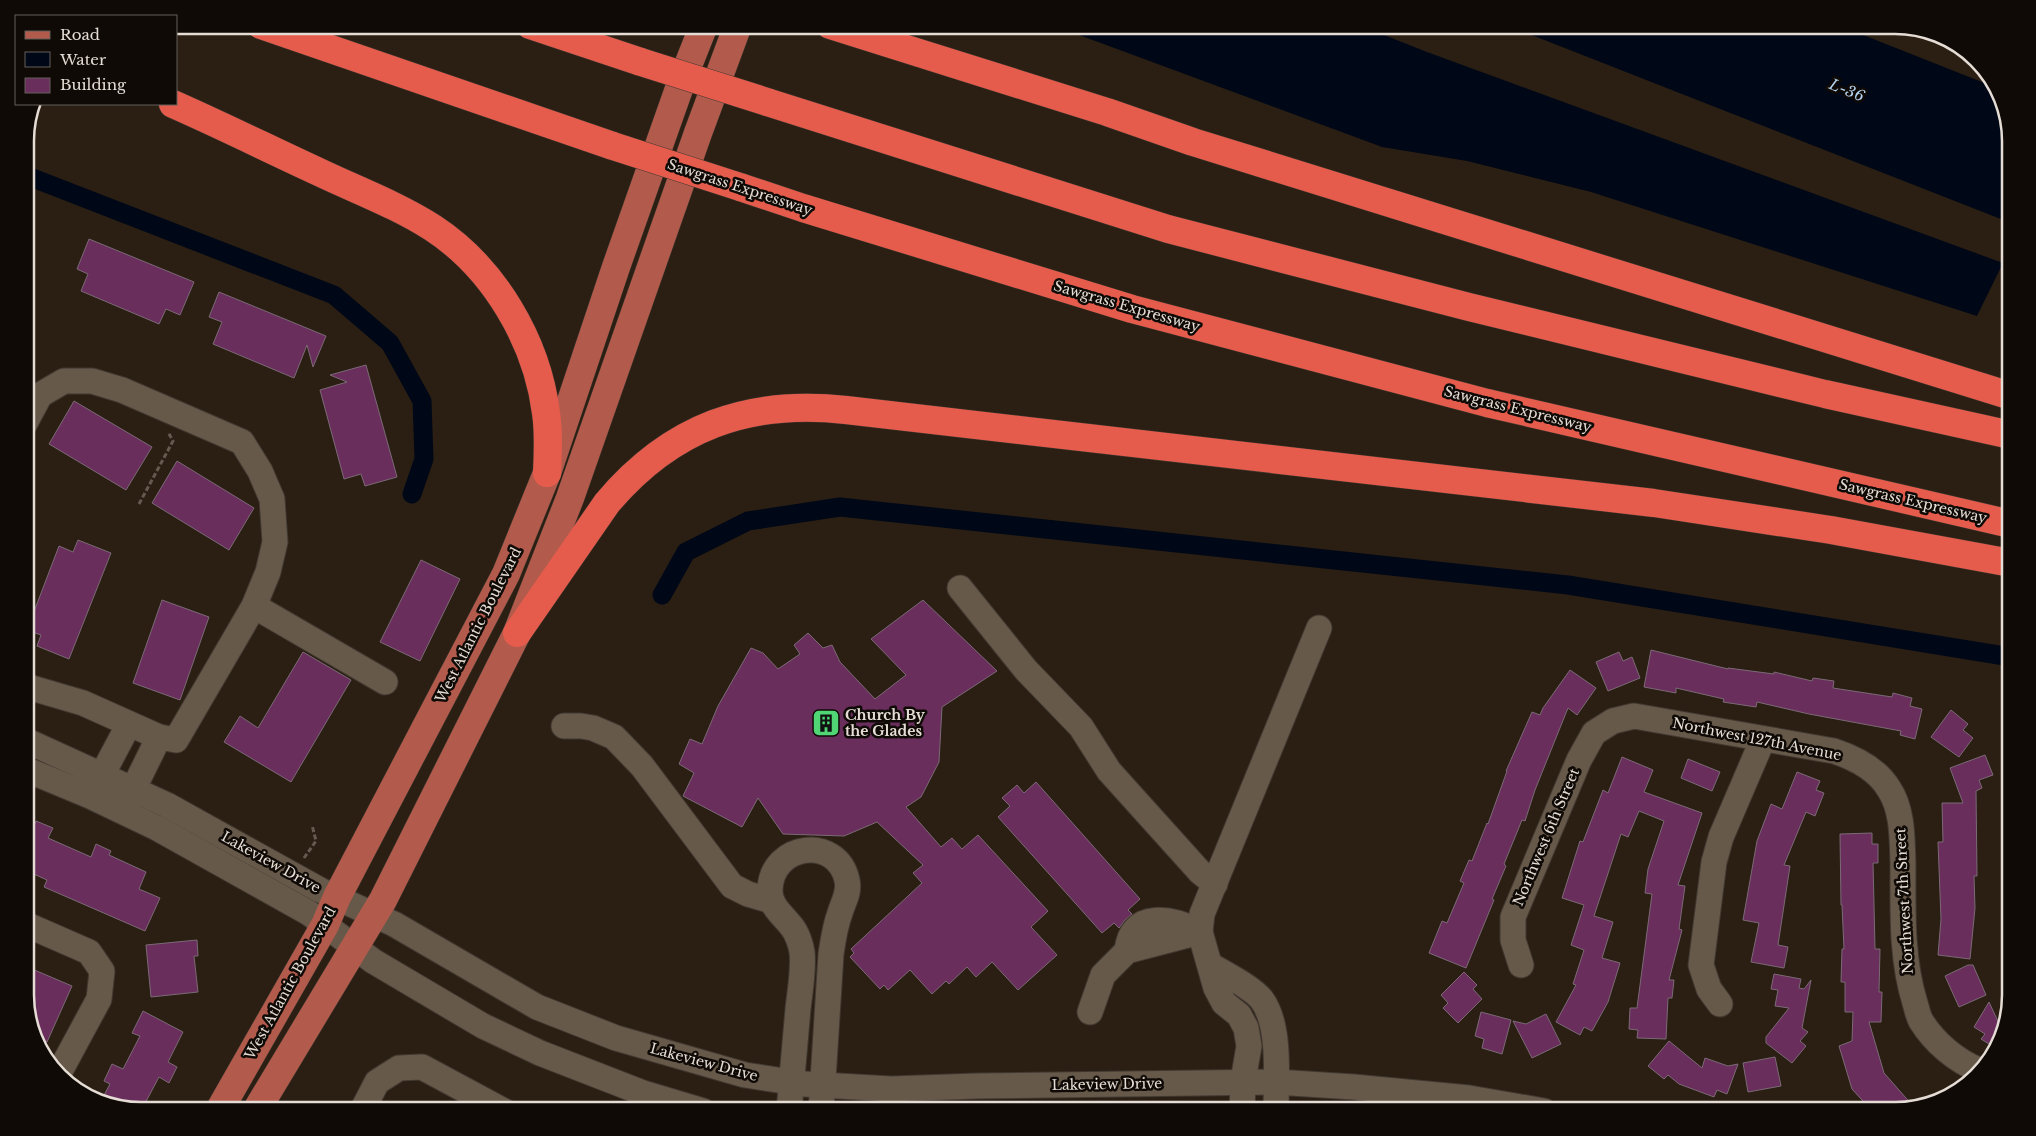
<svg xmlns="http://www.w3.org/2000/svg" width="2036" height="1136" font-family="'Libre Baskerville',serif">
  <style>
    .water { fill: #000817 }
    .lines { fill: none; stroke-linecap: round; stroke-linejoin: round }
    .canal { stroke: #000817; stroke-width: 19 }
    .building { fill: #692e5c; stroke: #7b6a76 }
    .minor-casing { stroke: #413830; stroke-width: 27 }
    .major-casing { stroke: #413830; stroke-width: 29 }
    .highway-casing { stroke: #413830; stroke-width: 29 }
    .path { stroke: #655a50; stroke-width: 3; stroke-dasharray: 5 2.5; stroke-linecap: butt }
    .minor { stroke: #66594a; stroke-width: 25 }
    .major { stroke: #b25b4c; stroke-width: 28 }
    .highway { stroke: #e55c4d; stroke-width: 28 }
    .highway-bridge-casing { stroke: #413830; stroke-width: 29; stroke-linecap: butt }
    .highway-bridge { stroke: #e55c4d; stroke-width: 28 }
    .labels { text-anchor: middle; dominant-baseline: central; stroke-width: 5; stroke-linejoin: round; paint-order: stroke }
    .street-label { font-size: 14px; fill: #e5ddd5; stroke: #0f0a06 }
    .poi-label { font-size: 14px; font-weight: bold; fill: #e5ddd5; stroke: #0f0a06; text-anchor: start }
    .water-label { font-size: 15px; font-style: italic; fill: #b6d5f3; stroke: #0f0a06 }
    .rim { fill: none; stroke: #e5ddd5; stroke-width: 2.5 }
  </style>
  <rect width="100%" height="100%" fill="#2b1f13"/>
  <g class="water">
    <polygon points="1052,25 1359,25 1427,52 2003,263 1977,316 1591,192 1467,161 1382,147"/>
    <polygon points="1506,25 1838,25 1997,88 2011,133 2011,223"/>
  </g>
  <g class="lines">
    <g class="canal">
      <polyline points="25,175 334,295 390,343 422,401 424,459 412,494"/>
      <polyline points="662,595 686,552 748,521 840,507 1568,585 2011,657"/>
    </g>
  </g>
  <g class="building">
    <polygon points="89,239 194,282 180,315 166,309 159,324 81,291 88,274 77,269"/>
    <polygon points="219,292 326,336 313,367 307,345 294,378 213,344 222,322 209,317"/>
    <polygon points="366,365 397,477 365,486 361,474 344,479 320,390 347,382 330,375"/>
    <polygon points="74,401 152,447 126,490 49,444"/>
    <polygon points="177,461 254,508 229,550 152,503"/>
    <polygon points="78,540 111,553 69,659 37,646 41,635 27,630 59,546 73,552"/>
    <polygon points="421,560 460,579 420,661 380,642"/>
    <polygon points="162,600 209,617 180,700 133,683"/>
    <polygon points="923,600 997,671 942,707 939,762 921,797 906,807 941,847 952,838 962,849 978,835 1048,911 1031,927 1057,955 1018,990 992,962 976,977 967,967 949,984 946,981 932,994 910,970 888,990 884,985 880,989 850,957 854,953 851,949 922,883 913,873 923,865 877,822 844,836 783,834 758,798 742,827 683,796 694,773 679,764 690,739 702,744 718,706 751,648 763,653 778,669 800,654 794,645 808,633 823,648 832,645 840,662 875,699 906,675 871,639"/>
    <polygon points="1651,650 1728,669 1728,668 1774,674 1774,672 1812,681 1813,678 1834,681 1833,688 1892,697 1893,693 1912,698 1910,706 1922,709 1915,739 1900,735 1901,731 1809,714 1757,702 1756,707 1723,702 1724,699 1676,688 1676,693 1644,687"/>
    <polygon points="303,652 351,680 291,782 224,742 240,716 258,728"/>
    <polygon points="1619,652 1623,661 1632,657 1640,678 1608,691 1596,662"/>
    <polygon points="1570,670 1596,688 1577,715 1568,708 1535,790 1525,821 1522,820 1504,864 1506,866 1492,899 1494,900 1466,968 1429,953 1442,921 1447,923 1464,883 1460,881 1469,860 1472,861 1487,823 1488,824 1507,771 1506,771 1532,712 1540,715 1543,708"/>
    <polygon points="1951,710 1968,724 1963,730 1973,738 1959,757 1931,737"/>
    <polygon points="1985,755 1993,775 1979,780 1982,788 1976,791 1977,876 1974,876 1975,908 1970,959 1938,955 1941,919 1938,842 1943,842 1942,803 1963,803 1950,768"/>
    <polygon points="1622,757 1653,770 1644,792 1702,813 1678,885 1685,886 1679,929 1682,930 1669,980 1674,980 1672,998 1668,998 1666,1039 1637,1038 1638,1030 1629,1029 1630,1008 1637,1008 1652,894 1645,893 1648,869 1664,821 1639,811 1628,837 1621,834 1594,916 1613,922 1602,958 1620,963 1608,1002 1592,1031 1584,1027 1580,1035 1556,1022 1576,985 1573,984 1584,950 1571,945 1584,905 1562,898 1580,841 1583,842 1603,790 1608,793"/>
    <polygon points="1688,759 1720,772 1712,791 1681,778"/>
    <polygon points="1797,772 1820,781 1816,790 1824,793 1815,816 1806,812 1784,865 1790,866 1778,945 1788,947 1784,968 1751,962 1759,923 1743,920 1757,841 1771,804 1782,809"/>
    <polygon points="1036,782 1140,899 1128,910 1132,914 1125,920 1119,928 1114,923 1102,933 998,817 1010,806 1002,798 1017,785 1024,793"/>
    <polygon points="36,821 53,828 48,838 91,857 96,844 111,851 109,855 146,872 139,889 160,898 145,931 44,887 47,880 25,870 25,827 32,830"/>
    <polygon points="1872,833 1872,844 1878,844 1878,863 1873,863 1874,905 1875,949 1880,949 1879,992 1882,992 1881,1022 1869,1022 1884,1073 1913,1106 1896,1111 1872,1111 1852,1089 1839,1046 1852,1041 1853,1012 1845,1012 1845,982 1841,982 1842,949 1844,949 1842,905 1841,905 1840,834"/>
    <polygon points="197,940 198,956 194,956 198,992 151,997 146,945"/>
    <polygon points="1968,965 1973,965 1986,995 1959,1007 1945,976"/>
    <polygon points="25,966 72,986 47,1042 37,1038 36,1033 39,1025 32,1022 25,1003"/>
    <polygon points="1464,972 1477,985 1473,989 1482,999 1458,1023 1443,1008 1448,1003 1441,995"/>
    <polygon points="1774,974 1801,979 1799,988 1804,989 1811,980 1802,1028 1808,1032 1800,1041 1806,1046 1792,1063 1766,1043 1766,1037 1789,1008 1775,1006 1778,990 1771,989"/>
    <polygon points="1989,1002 2002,1030 1997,1049 1981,1039 1985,1034 1974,1027"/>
    <polygon points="143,1011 183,1032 168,1062 177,1067 169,1083 159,1077 141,1111 101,1101 110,1084 104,1081 112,1064 123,1069 140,1036 132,1033"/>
    <polygon points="1481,1012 1511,1020 1502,1054 1482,1048 1484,1039 1475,1036"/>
    <polygon points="1546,1014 1561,1044 1532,1058 1513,1021 1526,1024"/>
    <polygon points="1669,1041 1702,1068 1705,1058 1728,1066 1738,1064 1727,1094 1717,1090 1714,1097 1679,1084 1668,1075 1664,1079 1648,1066"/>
    <polygon points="1775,1057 1781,1086 1748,1092 1743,1063"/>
  </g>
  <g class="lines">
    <g class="minor-casing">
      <g id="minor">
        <polyline points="25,423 40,395 64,381 92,381 122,390 242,442 260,471 272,499 275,542 268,572 254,606 176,740 159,737 83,703 25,686"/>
        <polyline points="960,588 1026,670 1081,727 1109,771 1200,872 1215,884"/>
        <polyline points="254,606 385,682"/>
        <polyline points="564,726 581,726 593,728 614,737 642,766 732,886 748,894 772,901"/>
        <polyline points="25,740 167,805 320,890 394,924 537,1007 616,1038 745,1075 804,1084 891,1089 977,1086 1276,1082 1354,1087 1469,1098 1544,1111"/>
        <polyline points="25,769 90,796 157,828 309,913 373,961 483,1026 540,1053 643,1093 703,1111"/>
        <polyline points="94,790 129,724"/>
        <polyline points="126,804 159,737"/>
        <polyline points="25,924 89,952 102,971 99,999 59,1073"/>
        <path d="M1127 951C1131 909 1173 918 1200 932"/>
        <path d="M1210 965C1224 973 1253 988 1262 1000 1281 1026 1276 1079 1276 1111"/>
        <path d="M1521 965 1513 940V917L1579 760 1594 733 1613 721 1634 716 1834 751C1855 758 1877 769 1889 789 1903 810 1902 839 1903 863 1903 910 1901 958 1915 1003 1917 1009 1918 1016 1921 1021 1934 1042 1956 1061 1979 1070"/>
        <polyline points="1720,1004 1709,989 1701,965 1714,862 1721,837 1763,739"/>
        <polyline points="1090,1012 1103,975 1127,951 1200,932"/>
        <polyline points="362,1111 377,1082 399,1068 422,1067 504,1111"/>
        <path d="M789 1111C792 1077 795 1043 798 1009 800 990 804 970 802 952 801 945 797 933 792 927 783 915 769 906 770 889 772 843 837 835 847 880 850 893 843 902 840 913 835 926 833 940 831 954L821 1111"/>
        <polyline points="1242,1111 1243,1081 1249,1046 1246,1028 1239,1015 1224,1003 1216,988 1200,932 1202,914 1319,628"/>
      </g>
    </g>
    <g class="major-casing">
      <g id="major">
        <polyline points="219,1111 325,925 337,897 506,574 547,473 616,267 681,83 704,25"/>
        <polyline points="256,1111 383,900 517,633 570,498 698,133 738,25"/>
      </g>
    </g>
    <g class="highway-casing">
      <g id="highway">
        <polyline points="261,25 613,146"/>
        <polyline points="530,25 641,62"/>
        <polyline points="830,25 1107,112 1193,142 2011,396"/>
        <polyline points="767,102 1168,229 1469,307 1825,394 2011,435"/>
        <path d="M173 104C223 126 271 150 321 173 359 191 397 205 433 228 494 268 537 341 546 413 549 433 548 453 547 473"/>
        <polyline points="740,187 803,208 1132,309 1487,403 2011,524"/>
        <path d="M517 633 607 503C671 427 748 399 846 410L1654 503 1831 530 2011 563"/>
      </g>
    </g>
    <g class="path">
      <polyline points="139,504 173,441 168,432"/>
      <polyline points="304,858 316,841 312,825"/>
    </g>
    <use href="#minor" class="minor"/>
    <use href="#major" class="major"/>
    <use href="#highway" class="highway"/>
    <g class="highway-bridge-casing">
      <g id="highway-bridge">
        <polyline points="641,62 767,102"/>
        <polyline points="613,146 740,187"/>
      </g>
    </g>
    <use href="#highway-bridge" class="highway-bridge"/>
  </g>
  <defs>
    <g id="building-square" transform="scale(1.4375)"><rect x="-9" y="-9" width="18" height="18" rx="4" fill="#50d674" stroke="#0f0a06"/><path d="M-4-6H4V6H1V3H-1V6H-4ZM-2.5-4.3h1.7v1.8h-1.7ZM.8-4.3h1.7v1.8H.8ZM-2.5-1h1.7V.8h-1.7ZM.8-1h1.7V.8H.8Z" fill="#111"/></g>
  </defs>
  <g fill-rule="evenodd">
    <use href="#building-square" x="826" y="723"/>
  </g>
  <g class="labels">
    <g class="street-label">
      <text transform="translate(740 187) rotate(18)">Sawgrass Expressway</text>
      <text transform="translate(1127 306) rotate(16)">Sawgrass Expressway</text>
      <text transform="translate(1518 409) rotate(14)">Sawgrass Expressway</text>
      <text transform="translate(1913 501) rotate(13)">Sawgrass Expressway</text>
      <text transform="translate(478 625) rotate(-63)">West Atlantic Boulevard</text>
      <text transform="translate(1757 739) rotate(11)">Northwest 127th Avenue</text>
      <text transform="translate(1546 837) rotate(-67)">Northwest 6th Street</text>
      <text transform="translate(271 862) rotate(29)">Lakeview Drive</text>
      <text transform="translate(1904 901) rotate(-93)">Northwest 7th Street</text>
      <text transform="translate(290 983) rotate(-61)">West Atlantic Boulevard</text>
      <text transform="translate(704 1062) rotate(15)">Lakeview Drive</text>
      <text transform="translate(1107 1084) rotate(-1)">Lakeview Drive</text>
    </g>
    <g class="poi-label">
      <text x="845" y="715">Church By<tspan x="845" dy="16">the Glades</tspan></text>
    </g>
    <g class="water-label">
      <text transform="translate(1847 90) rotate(22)">L-36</text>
    </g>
  </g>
  <path d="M0 0H2036V1136H0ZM141 34H1895A107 107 0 0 1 2002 141V995A107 107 0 0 1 1895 1102H141A107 107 0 0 1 34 995V141A107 107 0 0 1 141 34Z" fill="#0f0a06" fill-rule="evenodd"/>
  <path class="rim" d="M141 34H1895A107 107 0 0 1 2002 141V995A107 107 0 0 1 1895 1102H141A107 107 0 0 1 34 995V141A107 107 0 0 1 141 34Z"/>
  <rect x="15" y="15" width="162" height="90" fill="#0f0a06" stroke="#655e59"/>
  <rect x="25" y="31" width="25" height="8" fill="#b25b4c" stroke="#655e59"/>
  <text x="60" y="40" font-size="15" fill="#e5ddd5">Road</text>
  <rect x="25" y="52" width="25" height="15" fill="#000817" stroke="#655e59"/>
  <text x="60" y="65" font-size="15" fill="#e5ddd5">Water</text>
  <rect x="25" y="78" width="25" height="15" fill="#692e5c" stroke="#655e59"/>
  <text x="60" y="90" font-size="15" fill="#e5ddd5">Building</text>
</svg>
